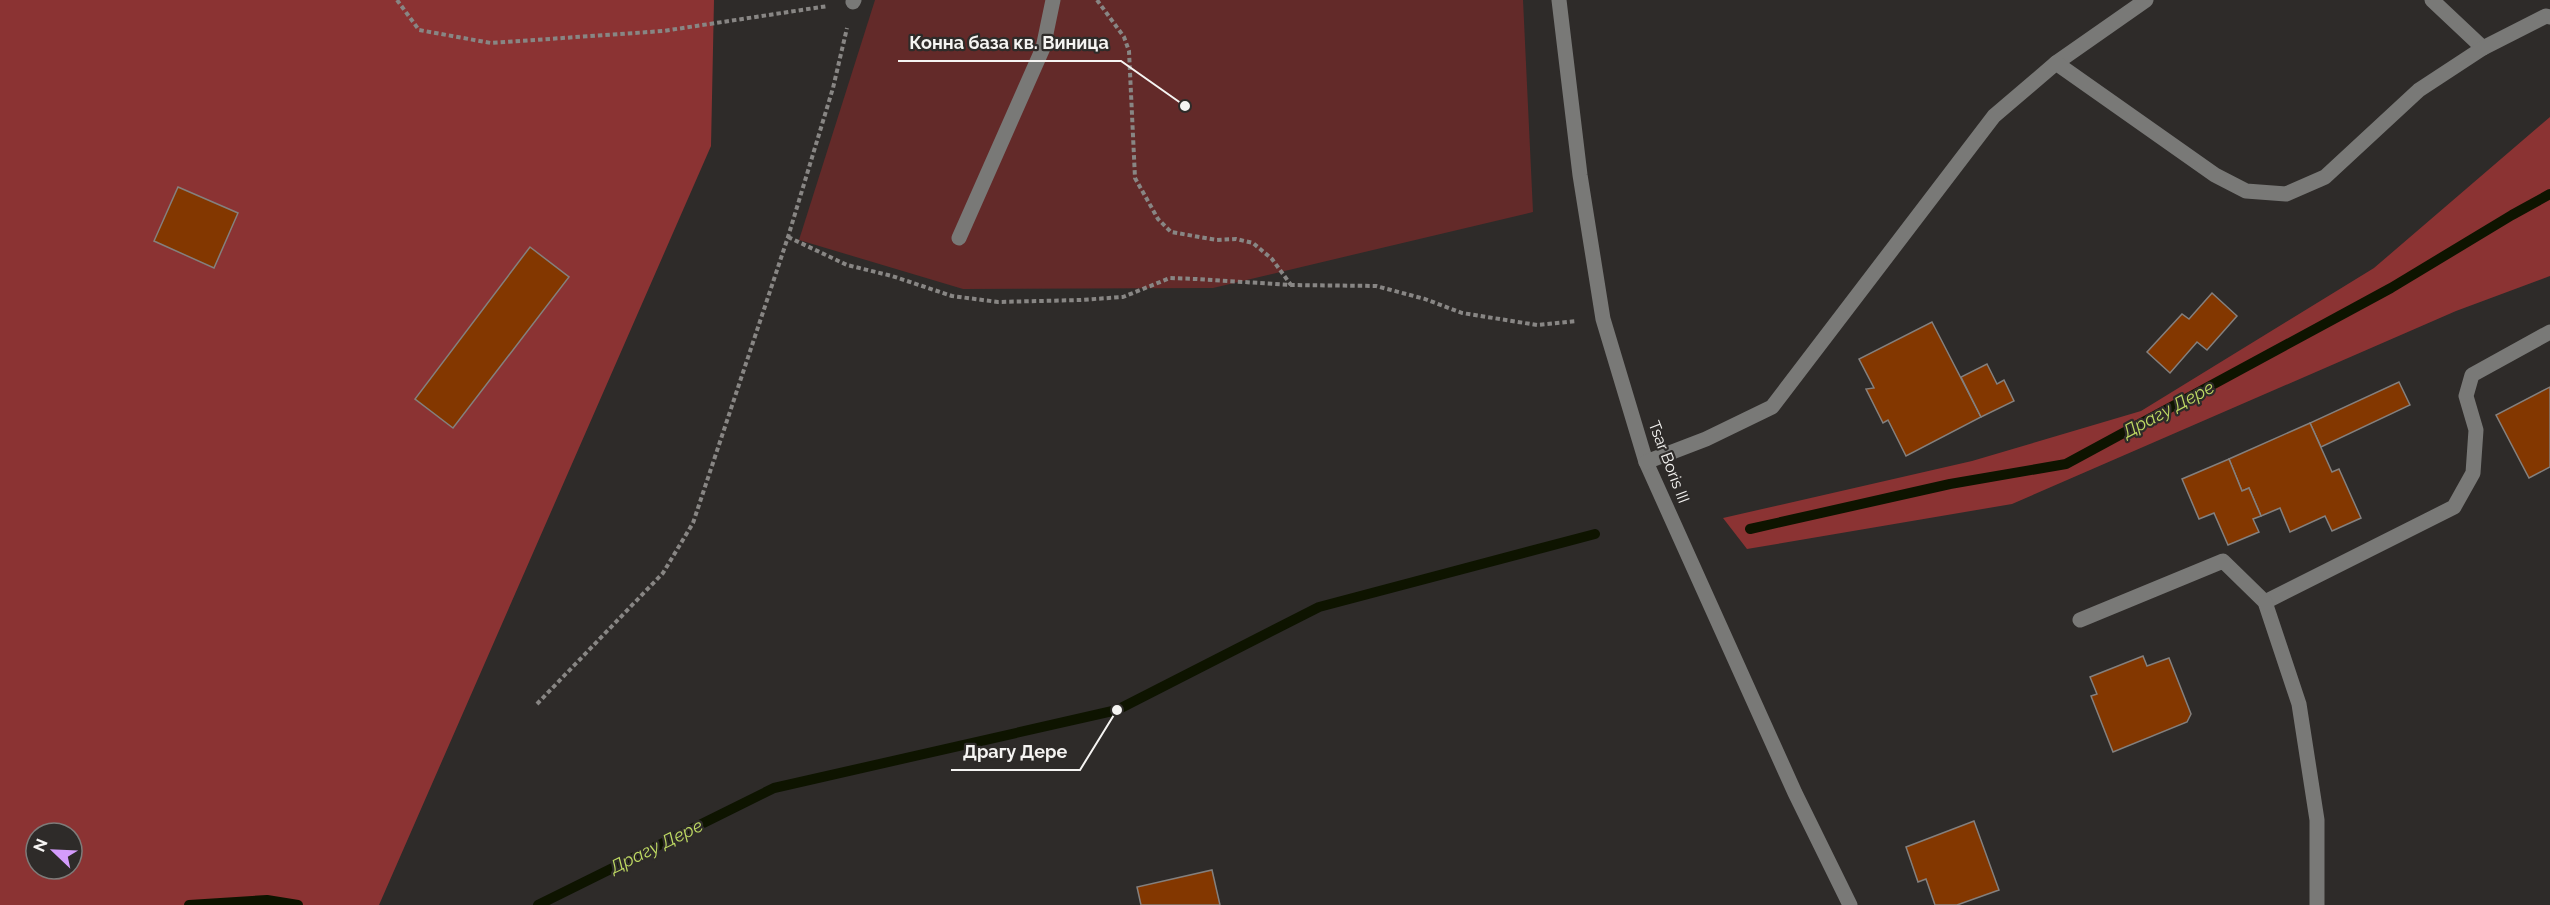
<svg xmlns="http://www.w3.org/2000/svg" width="2550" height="905" font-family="Raleway,sans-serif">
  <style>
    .green { fill: #632a29 }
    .forest { fill: #8b3333; fill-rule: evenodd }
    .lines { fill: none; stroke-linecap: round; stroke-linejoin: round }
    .stream { stroke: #0e1400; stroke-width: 10 }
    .building { fill: #833700; stroke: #84807e; stroke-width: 1.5 }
    .path { stroke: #888684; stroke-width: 4; stroke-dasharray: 4.5 3; stroke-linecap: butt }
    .minor { stroke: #797977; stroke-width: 15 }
    .labels { text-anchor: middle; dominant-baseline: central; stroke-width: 4.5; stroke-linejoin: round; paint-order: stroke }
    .street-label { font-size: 16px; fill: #f5f4f2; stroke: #2e2b29 }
    .water-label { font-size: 18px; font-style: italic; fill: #bfda63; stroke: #2e2b29 }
    .leader { fill: none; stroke: #f5f4f2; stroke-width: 2 }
    .callout-dot { fill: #f5f4f2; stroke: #2e2b29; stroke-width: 2 }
    .callout-label { font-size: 18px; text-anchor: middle; font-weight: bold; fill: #f5f4f2; stroke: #2e2b29; stroke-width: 4.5; stroke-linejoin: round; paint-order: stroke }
  </style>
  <rect width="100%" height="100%" fill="#2e2b29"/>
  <polygon class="green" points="875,0 1523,0 1533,212 1213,288 963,289 799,240"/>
  <g class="forest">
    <path d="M0 0H714L711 146 379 905H0ZM36 833H72V869H36Z"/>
    <polygon points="2550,117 2550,276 2456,311 2012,504 1747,549 1723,518 1972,461 2141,411 2374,268"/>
  </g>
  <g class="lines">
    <g class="stream">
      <polyline points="1750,529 1950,484 2066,464 2391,288 2512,215 2550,194"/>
      <polyline points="189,905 267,900 298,905"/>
      <polyline points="538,905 774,788 1117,710 1319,607 1595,534"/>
    </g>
  </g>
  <g class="building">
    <polygon points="178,187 238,213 214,268 154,241"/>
    <polygon points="530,247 569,277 453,428 415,399"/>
    <polygon points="2212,293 2237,316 2207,350 2197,342 2170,373 2147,352 2182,314 2189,319"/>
    <polygon points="1932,322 1981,417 1906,456 1888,420 1883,423 1866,389 1874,388 1859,359"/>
    <polygon points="1987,364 1997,384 2004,380 2014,401 1981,417 1961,377"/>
    <polygon points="2399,382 2410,405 2321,447 2310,423"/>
    <polygon points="2550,387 2550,467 2529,478 2496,415"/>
    <polygon points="2310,423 2332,472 2339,469 2361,518 2332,531 2325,516 2290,532 2280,508 2261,516 2249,488 2242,491 2229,459"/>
    <polygon points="2229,459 2242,491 2249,488 2261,516 2253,519 2259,532 2228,545 2214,513 2199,519 2182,479"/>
    <polygon points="2143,656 2147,666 2169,658 2191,714 2187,722 2113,752 2091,696 2097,694 2090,677"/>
    <polygon points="1974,821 1999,890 1957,905 1935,905 1926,879 1918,882 1906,847"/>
    <polygon points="1212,870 1220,905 1141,905 1137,887"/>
  </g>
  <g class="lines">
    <g class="path">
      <polyline points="397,0 419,30 491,43 663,31 828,6"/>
      <polyline points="1097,0 1124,37 1129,51 1135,178 1158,219 1171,232 1217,240 1236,239 1253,243 1272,259 1291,285"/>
      <polyline points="788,237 847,265 892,276 952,296 998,302 1080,300 1123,297 1170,278 1196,279 1291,285 1376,286 1425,299 1462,313 1537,325 1577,321"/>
      <polyline points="537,704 663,573 693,523 788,237 833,88 847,28"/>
    </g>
    <g class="minor">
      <polyline points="1559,0 1580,175 1603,319 1646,462 1795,793 1850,905"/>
      <polyline points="2432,0 2483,48"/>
      <polyline points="853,2 854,0"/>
      <polyline points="2056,63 2146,0"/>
      <polyline points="959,238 1043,48 1053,0"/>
      <polyline points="1646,462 1706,439 1772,407 1994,116 2056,63 2215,175 2246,191 2286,194 2325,177 2419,90 2483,48 2546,16 2550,17"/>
      <polyline points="2265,602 2454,507 2473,473 2476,430 2466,396 2472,375 2550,332"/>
      <polyline points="2080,620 2223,561 2265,602 2299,704 2317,820 2317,905"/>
    </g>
  </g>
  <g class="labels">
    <g class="street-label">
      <text transform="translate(1669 462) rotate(69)">Tsar Boris III</text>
    </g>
    <g class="water-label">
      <text transform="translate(2168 409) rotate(-28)">Драгу Дере</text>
      <text transform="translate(656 846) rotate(-26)">Драгу Дере</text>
    </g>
  </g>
  <path class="leader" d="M1185 106L1121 61H898M1117 710L1080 770H951"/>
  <g class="callout-dot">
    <circle cx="1185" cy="106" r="6"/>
    <circle cx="1117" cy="710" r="6"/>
  </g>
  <g class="callout-label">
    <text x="1009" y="49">Конна база кв. Виница</text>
    <text x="1015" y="758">Драгу Дере</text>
  </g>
  <g transform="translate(54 851) rotate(293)"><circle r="28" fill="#2e2b29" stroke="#7e7b79" stroke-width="1.5"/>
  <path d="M0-4.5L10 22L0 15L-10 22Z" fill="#d49cfc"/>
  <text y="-9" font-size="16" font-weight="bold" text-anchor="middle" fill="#f5f4f2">N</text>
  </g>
</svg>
